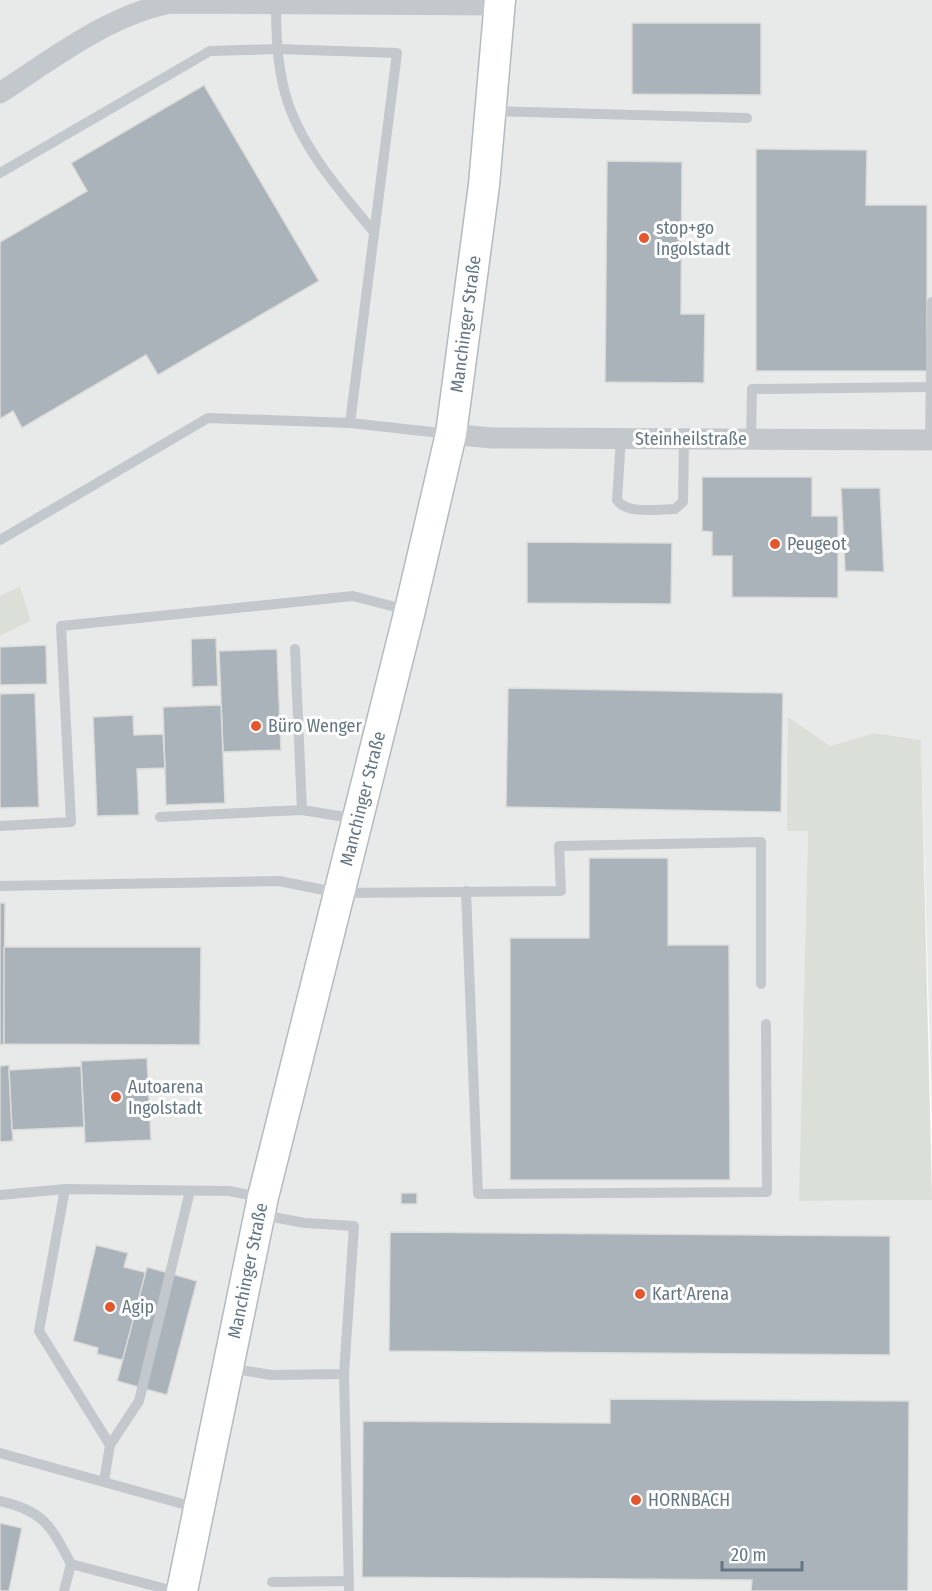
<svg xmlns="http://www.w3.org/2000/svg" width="932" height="1591" font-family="'Fira Sans Condensed',sans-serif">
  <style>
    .built { fill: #e8e9e9 }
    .green { fill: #dadfd7 }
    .building { fill: #aab3b9; stroke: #dcdcda; stroke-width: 1.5 }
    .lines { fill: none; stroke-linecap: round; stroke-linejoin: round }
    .secondary-casing { stroke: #b3babf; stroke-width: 33 }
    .service { stroke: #c3c8cc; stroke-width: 10 }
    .minor { stroke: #c3c8cc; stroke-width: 21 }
    .secondary { stroke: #fff; stroke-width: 30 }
    .poi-dot { fill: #e4572e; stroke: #fff; stroke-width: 2 }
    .labels { text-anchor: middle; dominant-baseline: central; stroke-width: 6; stroke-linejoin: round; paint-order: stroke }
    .poi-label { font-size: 18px; fill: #657683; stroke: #fff; text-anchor: start }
    .street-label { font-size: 18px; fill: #657683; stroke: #fff }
  </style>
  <rect width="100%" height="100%" fill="#fafaf8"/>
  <polygon class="built" points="0,0 932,0 932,1119 921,740 874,733 830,746 787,830 808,830 800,1201 932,1200 932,1591 0,1591 0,636 31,621 20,587 0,596"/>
  <g class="green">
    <polygon points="20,586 31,621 0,636 0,596"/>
    <polygon points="788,717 830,746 874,733 921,740 932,1200 799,1201 808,831 787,831"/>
  </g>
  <g class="building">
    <polygon points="632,23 761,23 761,95 632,94"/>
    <polygon points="204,85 319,281 158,375 146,355 22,428 13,411 0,419 0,242 87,191 71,163"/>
    <polygon points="756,149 867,150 866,205 927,205 927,371 756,371"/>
    <polygon points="607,161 682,162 681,314 705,314 704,383 605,382"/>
    <polygon points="702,477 812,477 812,516 838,516 838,598 732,597 732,556 712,556 712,532 702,531"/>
    <polygon points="841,488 880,488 884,572 845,571"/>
    <polygon points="527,542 672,543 671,604 527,603"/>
    <polygon points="216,638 218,686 192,687 191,639"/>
    <polygon points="46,645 47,684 0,685 0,647"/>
    <polygon points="277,649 281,750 223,752 219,651"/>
    <polygon points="508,688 783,693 781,812 506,807"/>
    <polygon points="35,693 39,807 0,808 0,694"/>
    <polygon points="221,705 225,803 166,805 163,707"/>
    <polygon points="133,715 134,735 163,734 165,768 137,769 139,815 97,816 93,717"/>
    <polygon points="589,858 668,858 668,945 729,945 730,1180 510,1180 510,938 589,938"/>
    <polygon points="0,903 5,903 4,1044 0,1045"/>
    <polygon points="4,947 201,947 200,1045 4,1044"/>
    <polygon points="147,1058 151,1140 85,1143 81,1061"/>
    <polygon points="9,1065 13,1141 0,1142 0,1066"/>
    <polygon points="81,1066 84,1127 12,1130 9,1070"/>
    <rect x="401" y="1193" width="16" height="11"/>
    <polygon points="390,1232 890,1236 890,1355 389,1351"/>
    <polygon points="96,1245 128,1253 124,1267 148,1273 126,1361 97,1354 98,1348 73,1341"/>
    <polygon points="147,1267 197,1281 167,1395 117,1381"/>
    <polygon points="610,1399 909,1401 908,1591 751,1591 752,1580 362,1577 363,1421 610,1423"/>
    <polygon points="0,1523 22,1528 9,1591 0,1591"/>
  </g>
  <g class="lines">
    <g class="secondary-casing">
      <g id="secondary">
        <path id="s1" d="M182 1591 263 1197 410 610 451 434 484 185 500 0"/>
      </g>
    </g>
    <g class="service">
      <path d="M276 2C276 33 277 63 285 93 299 145 340 191 374 232"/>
      <polyline points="491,111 747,118"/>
      <polyline points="0,173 210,51 277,49 397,53 350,423"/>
      <path d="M621 438 617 500C627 515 660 509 675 509L683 502 684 438"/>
      <polyline points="751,439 752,389 930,387"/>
      <polyline points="930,440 932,302"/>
      <polyline points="0,540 208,418 350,423 450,434"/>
      <polyline points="295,649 302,810 357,819"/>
      <polyline points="160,817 302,810"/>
      <polyline points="0,826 71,822 61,626 353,596 407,610"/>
      <polyline points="0,886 279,881 339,893 561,891 559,846 761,842 761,984"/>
      <polyline points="466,891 478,1194 767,1192 766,1024"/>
      <polyline points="65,1189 39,1331 110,1445 104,1481"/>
      <polyline points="0,1195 65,1189 229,1191 260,1197"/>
      <polyline points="229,1368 271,1375 344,1374 354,1226 305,1223 262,1215"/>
      <polyline points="344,1374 349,1591"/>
      <polyline points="110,1445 139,1401 190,1191"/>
      <polyline points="0,1453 197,1508"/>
      <path d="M0 1501C44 1511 51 1526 71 1564"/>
      <polyline points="272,1582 349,1581"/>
      <polyline points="64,1591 71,1564 174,1591"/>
    </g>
    <g class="minor">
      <path d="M0 93C54 58 107 16 170 3L499 5"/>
      <polyline points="451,434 492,438 932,440"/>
    </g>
    <use href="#secondary" class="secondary"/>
  </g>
  <g class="poi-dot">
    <circle cx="644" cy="238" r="6"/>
    <circle cx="775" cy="544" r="6"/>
    <circle cx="256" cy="726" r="6"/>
    <circle cx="116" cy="1097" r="6"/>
    <circle cx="640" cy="1294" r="6"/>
    <circle cx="110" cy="1307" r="6"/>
    <circle cx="636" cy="1500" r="6"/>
  </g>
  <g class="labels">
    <g class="poi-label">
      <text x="656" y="228">stop+go<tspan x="656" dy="21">Ingolstadt</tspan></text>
      <text x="787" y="544">Peugeot</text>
      <text x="268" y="726">Büro Wenger</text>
      <text x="128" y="1087">Autoarena<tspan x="128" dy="21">Ingolstadt</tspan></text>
      <text x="652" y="1294">Kart Arena</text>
      <text x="122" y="1307">Agip</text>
      <text x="648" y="1500">HORNBACH</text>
    </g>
    <g class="street-label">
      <text stroke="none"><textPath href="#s1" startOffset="1299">Manchinger Straße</textPath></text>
      <text x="691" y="439">Steinheilstraße</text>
      <text stroke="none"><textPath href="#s1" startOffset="813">Manchinger Straße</textPath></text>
      <text stroke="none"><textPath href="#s1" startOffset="327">Manchinger Straße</textPath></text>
    </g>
  </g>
  <path d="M722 1561v9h80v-9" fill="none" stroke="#657683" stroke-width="3"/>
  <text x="731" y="1561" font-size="18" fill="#657683" stroke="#ffffff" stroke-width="4.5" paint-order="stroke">20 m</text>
</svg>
